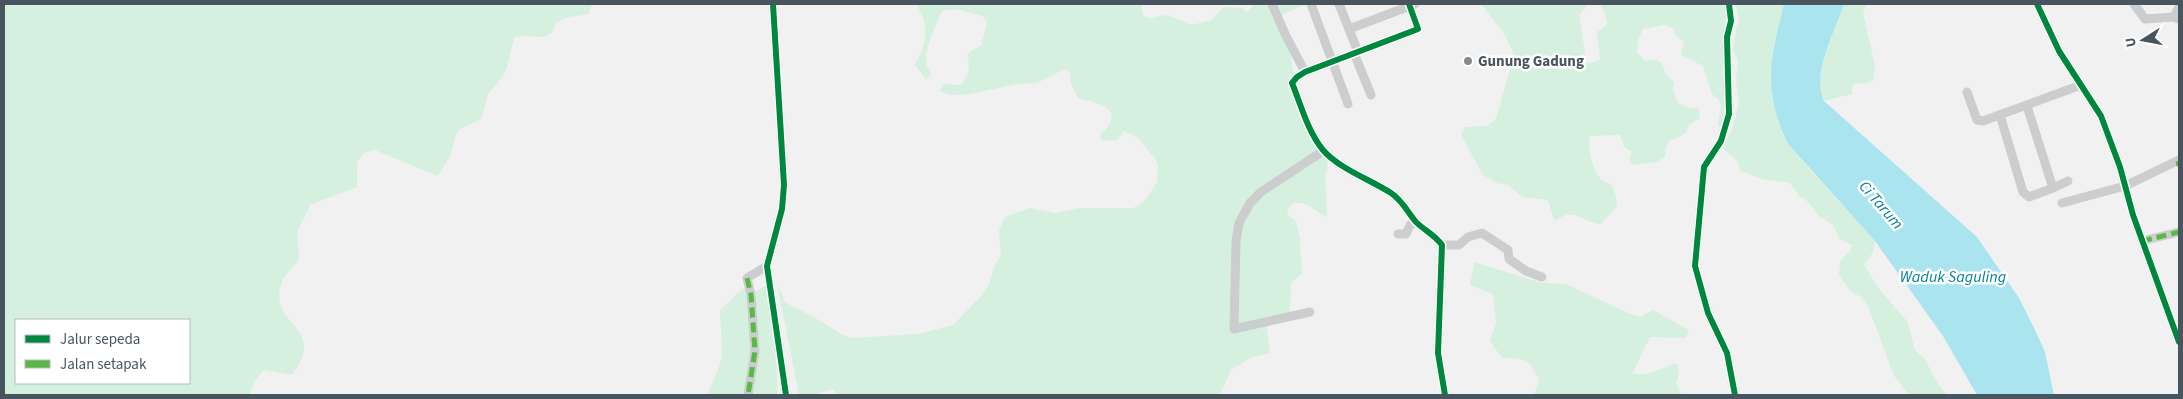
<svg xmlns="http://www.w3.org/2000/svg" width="2183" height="399" font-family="'Source Sans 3',sans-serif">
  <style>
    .green { fill: #d5f0de; fill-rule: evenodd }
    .water { fill: #aae4ef }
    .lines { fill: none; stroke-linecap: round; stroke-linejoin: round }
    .minor { stroke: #cbcdcf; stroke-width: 9 }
    .quiet { stroke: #58b947; stroke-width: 5; stroke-dasharray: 10 5; stroke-linecap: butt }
    .cycleway-casing { stroke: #fff; stroke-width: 9 }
    .cycleway { stroke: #00873e; stroke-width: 6 }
    .poi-dot { fill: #848c91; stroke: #fff; stroke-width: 2 }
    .labels { text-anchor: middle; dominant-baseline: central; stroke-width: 5; stroke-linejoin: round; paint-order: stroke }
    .poi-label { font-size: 15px; font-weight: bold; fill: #48555e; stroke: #fff; text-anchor: start }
    .water-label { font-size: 16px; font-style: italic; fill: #0b8197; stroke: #fff }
  </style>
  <rect width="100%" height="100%" fill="#f2f1f1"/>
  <g class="green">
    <path d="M4 4H592L589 14 569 17 557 22C554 26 554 30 551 33 541 42 525 32 514 38L507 68 500 80 488 94 482 117 477 121 461 128 457 132 450 156 438 176 375 150 363 153 357 163V187L310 205 297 232 299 259C292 268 282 277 280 288 272 327 328 327 292 375L264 370 255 380 249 395H4ZM16 320H189V383H16Z"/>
    <path d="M916 4H1141C1142 26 1155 15 1168 15L1191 25 1211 20 1224 7 1243 8 1247 12 1255 4H1306L1283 14 1277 21 1290 53 1294 75 1289 76V85L1327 158 1328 169 1325 174 1327 217C1315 212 1298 192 1287 210L1289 216 1296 221 1300 239 1302 274 1291 282 1290 313 1266 319 1270 353 1250 358 1231 370 1220 395H836L834 389 813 395H799L777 284 785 302 819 320 841 334 852 338 918 334 953 325 982 295 989 285 994 267 1001 255 999 231 1003 220 1007 216 1030 208 1055 213 1080 208H1133L1144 202 1157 182 1158 165 1156 160 1138 138 1124 131 1117 140 1102 141 1100 136C1103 132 1110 125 1111 120 1116 105 1087 101 1078 98L1071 84 1070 73 1065 69 1037 83 1017 84 970 94 950 95 940 91 943 84 960 85C969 77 971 66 967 56L970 51 981 46 987 24 983 16 956 9 942 11C936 25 925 48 926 63 927 68 930 70 931 74L926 80 915 65C927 43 930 26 916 4Z"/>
    <path d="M1481 4H1589L1579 15 1585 53 1582 64 1595 62 1600 59 1597 32 1607 25C1608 18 1602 11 1601 4H1725L1726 15 1723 45 1725 122 1719 127 1718 124 1721 106 1719 100 1712 94 1703 66 1681 55 1684 42 1677 37 1673 28 1664 25 1643 29 1638 40 1637 52 1645 61 1654 59 1662 63 1666 74 1674 83 1673 89 1678 103 1689 108 1699 109 1700 118 1689 125 1686 133C1671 143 1667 135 1665 157L1657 162 1632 165 1629 160 1632 152 1624 147 1620 135 1590 136C1588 149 1591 166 1600 178 1602 181 1607 182 1610 184 1616 190 1616 198 1617 206L1601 224C1582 223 1574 206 1557 220H1554L1548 200 1522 197 1508 185 1496 183 1483 175 1461 135 1465 127 1487 126 1496 119 1510 69C1507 62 1508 58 1514 54L1503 32Z"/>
    <polygon points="1736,4 1784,4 1771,75 1782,133 1789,145 1805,164 1875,241 1873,252 1864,265 1879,289 1907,321 1915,350 1925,359 1936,381 1947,395 1909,395 1894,376 1868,306 1861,297 1850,291 1839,275 1840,261 1849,252 1852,245 1840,239 1833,225 1820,217 1806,200 1799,196 1790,183 1762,179 1741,171 1737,161 1723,149 1733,126 1739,104 1736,80 1738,60 1733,51 1736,29 1739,20"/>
    <path d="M1844 4H1866L1863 13 1875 66 1873 80 1869 83 1853 84 1852 94 1824 101C1811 73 1835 32 1844 4Z"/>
    <path d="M1474 262 1542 283 1566 284 1628 313 1641 317 1653 310 1689 330 1686 338 1650 337 1632 374H1648L1676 363C1681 370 1679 375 1676 383L1682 395H1534L1539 380C1527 357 1527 359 1502 358L1490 341 1496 323 1493 294 1470 285Z"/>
    <polygon points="766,285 774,334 778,395 707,395 719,367 722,356 720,310 742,289 757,291"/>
  </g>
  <path class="water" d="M1784 4H1844C1835 32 1811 73 1824 101L1977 237 2019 298 2033 326 2045 352 2054 395H1977L1943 336 1875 241 1789 145C1778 127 1770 95 1771 73 1772 50 1779 26 1784 4Z"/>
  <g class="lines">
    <g class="minor">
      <polyline points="773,4 784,185 782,209 767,266 786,395"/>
      <polyline points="1272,4 1285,34 1305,72"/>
      <polyline points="1311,4 1348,104"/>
      <polyline points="1339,4 1358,52"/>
      <path d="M1409 4 1418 29 1305 72 1297 77 1292 83C1301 105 1308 132 1323 150 1338 168 1371 180 1391 193 1403 201 1408 213 1416 222 1425 231 1434 234 1442 245L1438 353 1445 395"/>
      <polyline points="1729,4 1731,21 1727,37 1729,114 1721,141 1704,167 1695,266 1708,313 1727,353 1735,395"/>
      <polyline points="2037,4 2059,51 2101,116 2120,167 2133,215 2179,342"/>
      <polyline points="2134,4 2145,19 2174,17 2179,19"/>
      <polyline points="2174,17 2179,7"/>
      <polyline points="1349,29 1415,4"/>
      <polyline points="1354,53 1371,95"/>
      <polyline points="1967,92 1977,120 1983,121 2081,85"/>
      <polyline points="2000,115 2023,192 2029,197 2053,188 2027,106"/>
      <polyline points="2053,188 2068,181"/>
      <polyline points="2062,203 2125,186 2179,160"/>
      <polyline points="1398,234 1406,234 1410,225 1417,222"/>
      <polyline points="2142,241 2179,232"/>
      <polyline points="1442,245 1459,245 1468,237 1482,233 1508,250 1509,259 1526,271 1542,277"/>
      <polyline points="1310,312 1234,329 1236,241 1239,223 1250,203 1261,192 1323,151"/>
      <polyline points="748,395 755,351 751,295 747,278 767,266"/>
    </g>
    <g class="quiet">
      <polyline points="2178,161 2179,166"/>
      <polyline points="2142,241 2179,232"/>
      <polyline points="747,278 751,295 755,351 748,395"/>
    </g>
    <g class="cycleway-casing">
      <g id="cycleway">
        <polyline points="773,4 784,185 782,209 767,266 786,395"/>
        <path d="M1409 4 1418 29 1305 72 1297 77 1292 83C1301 105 1308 132 1323 150 1338 168 1371 180 1391 193 1403 201 1408 213 1416 222 1425 231 1434 234 1442 245L1438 353 1445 395"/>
        <polyline points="1729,4 1731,21 1727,37 1729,114 1721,141 1704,167 1695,266 1708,313 1727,353 1735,395"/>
        <polyline points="2037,4 2059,51 2101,116 2120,167 2133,215 2179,342"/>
      </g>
    </g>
    <use href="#cycleway" class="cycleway"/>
  </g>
  <circle class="poi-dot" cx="1468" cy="61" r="5"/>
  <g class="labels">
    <g class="poi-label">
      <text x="1478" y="61">Gunung Gadung</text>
    </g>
    <g class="water-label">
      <text transform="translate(1881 205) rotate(49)">Ci Tarum</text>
      <text x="1953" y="277">Waduk Saguling</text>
    </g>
  </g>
  <rect width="2183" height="399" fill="none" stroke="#48555e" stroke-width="10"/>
  <rect x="15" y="319" width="175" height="65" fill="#ffffff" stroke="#b6bbbf"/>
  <rect x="25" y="335" width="25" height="8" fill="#00873e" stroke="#b6bbbf"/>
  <text x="60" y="344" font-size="15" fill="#48555e">Jalur sepeda</text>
  <rect x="25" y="360" width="25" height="8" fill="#58b947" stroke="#b6bbbf"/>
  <text x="60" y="369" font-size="15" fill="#48555e">Jalan setapak</text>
  <g transform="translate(2143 40) rotate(259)" stroke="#ffffff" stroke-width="4" paint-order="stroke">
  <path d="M0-4L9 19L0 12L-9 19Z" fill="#48555e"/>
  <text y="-8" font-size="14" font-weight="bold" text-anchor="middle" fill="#48555e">U</text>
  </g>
</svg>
